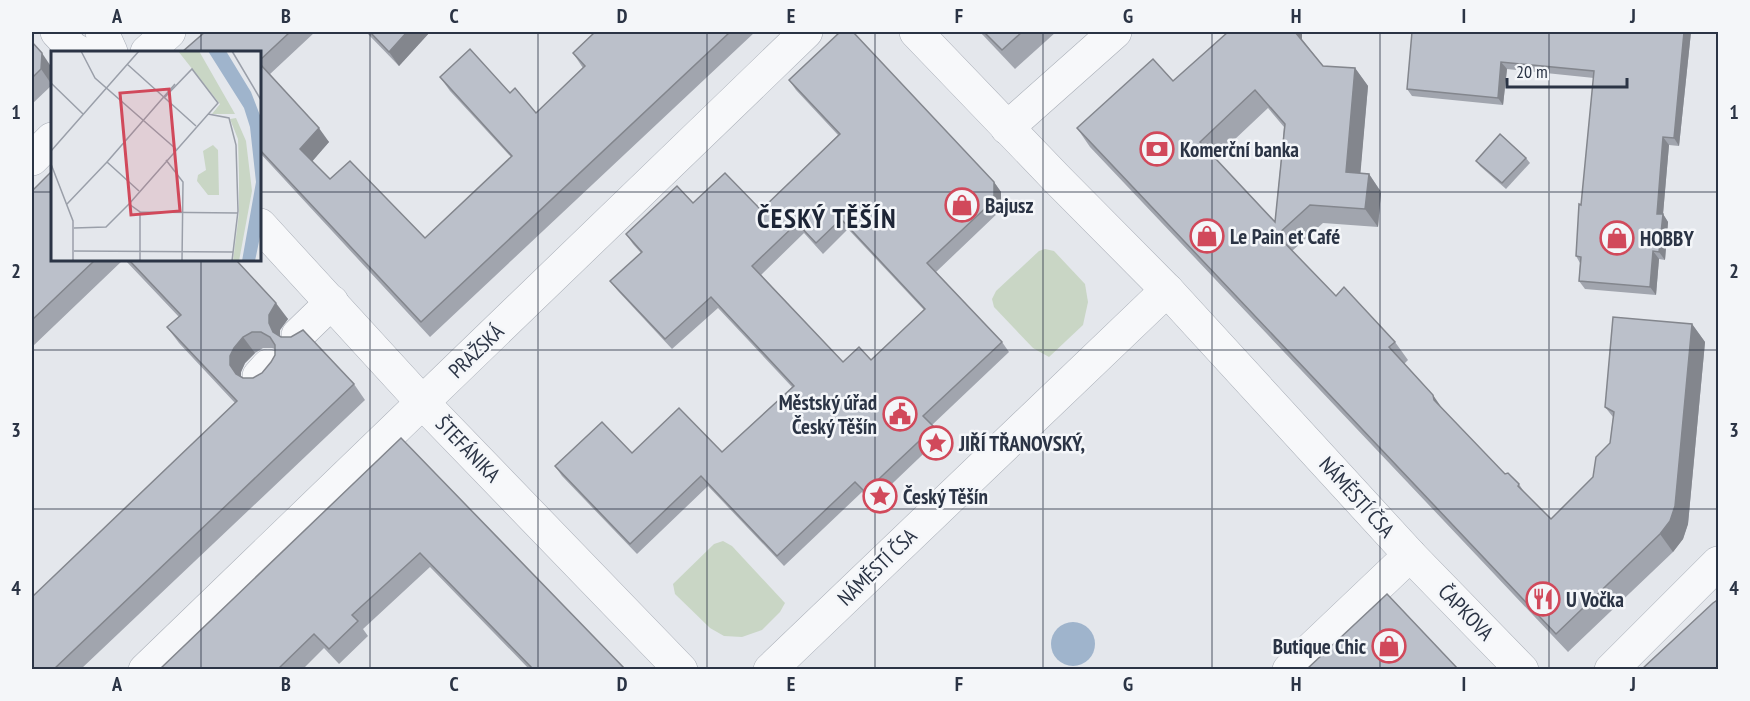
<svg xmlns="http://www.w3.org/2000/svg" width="1750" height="701" font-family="'PT Sans Narrow',sans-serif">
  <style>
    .green { fill: #c9d6c5 }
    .water { fill: #9fb4cc }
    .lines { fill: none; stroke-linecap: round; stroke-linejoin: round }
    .minor-casing { stroke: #a9aeb7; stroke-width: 34 }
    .minor { stroke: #f7f8fa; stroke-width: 33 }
    .wall { fill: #a1a5ae; fill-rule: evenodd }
    .shaded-wall { fill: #83868d }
    .building { fill: #bbc0ca; stroke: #83868d; stroke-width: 1.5; fill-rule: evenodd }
    .grid { fill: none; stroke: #2b3445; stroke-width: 1.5; stroke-opacity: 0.55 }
    .labels { text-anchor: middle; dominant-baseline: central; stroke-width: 5; stroke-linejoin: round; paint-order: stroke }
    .poi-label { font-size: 21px; font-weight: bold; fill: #2b3445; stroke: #f4f6f9; text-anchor: start }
    .street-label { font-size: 21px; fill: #2b3445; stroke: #f4f6f9 }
    .district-label { font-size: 27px; font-weight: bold; letter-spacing: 1.5px; fill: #1d2536; stroke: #f4f6f9 }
    .inset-road { fill: none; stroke: #9a9fa9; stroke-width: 1.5 }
    .view { fill: #d1495b; fill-opacity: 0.15; stroke: #d1495b; stroke-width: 3 }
    .inset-edge { fill: none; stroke: #2b3445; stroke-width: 3 }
    .neatline { fill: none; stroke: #2b3445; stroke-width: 2 }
    .grid-label { font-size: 20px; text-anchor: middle; font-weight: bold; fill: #2b3445 }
  </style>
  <rect width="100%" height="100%" fill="#e4e7ec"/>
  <g class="green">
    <polygon points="1045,249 1054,251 1085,284 1088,302 1083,325 1049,357 1033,348 994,307 992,299 996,291 1039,251"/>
    <polygon points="723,541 732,546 785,603 780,612 762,630 742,637 724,636 710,628 675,594 673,584 714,544"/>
  </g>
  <circle class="water" cx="1073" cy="644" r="22"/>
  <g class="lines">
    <g class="minor-casing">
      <g id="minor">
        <polyline points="57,32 73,49 79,52"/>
        <polyline points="102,32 111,52"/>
        <polyline points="916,32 1058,180 1167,290 1410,555 1522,670"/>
        <polyline points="147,52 169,32"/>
        <polyline points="1007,128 1115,32"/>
        <polyline points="32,159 52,139"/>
        <polyline points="260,225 423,403 681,670"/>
        <polyline points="298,335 332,302"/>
        <polyline points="259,376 268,366"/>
        <polyline points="145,670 806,32"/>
        <polyline points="770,670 1167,290"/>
        <polyline points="1289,670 1410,555"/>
        <polyline points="1611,670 1718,563"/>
      </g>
    </g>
    <use href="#minor" class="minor"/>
  </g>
  <g class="wall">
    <polygon points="205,32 315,32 269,75 329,142 312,161 330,179 425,238 511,157 450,91 440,77 510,93 536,113 583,68 573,53 595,32 755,32 430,337 260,153 260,52"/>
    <polygon points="366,32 430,32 399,66"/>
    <polygon points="980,32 1056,32 1015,69"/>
    <polygon points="1412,32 1691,32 1679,146 1669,145 1663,214 1668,222 1665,260 1659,259 1656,295 1585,289 1579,281 1580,263 1576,256 1594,78 1507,69 1503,105 1412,96 1407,89"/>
    <path d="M1302 33V39L1323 66 1355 68 1368 86 1360 173 1369 174 1381 192 1378 227 1323 223 1292 251 1336 296 1395 342 1408 360 1404 364 1445 412 1505 474 1519 484 1524 492 1551 519 1593 477 1610 443 1613 417 1605 407 1692 324 1705 342 1688 524 1683 539 1673 552 1568 652 1090 147 1077 128 1173 81ZM1268 108 1284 127 1275 222 1215 158Z"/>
    <polygon points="32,42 52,85 32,104"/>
    <path d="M789 80 994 182 1001 192V210L936 272 1002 342 1009 352 932 425 941 437 872 503 862 492 784 566 708 486 637 554 562 476 555 466 632 453 722 452 792 387 718 308 672 349 618 291 610 281 641 253 633 244 626 234 693 203 761 210 838 135 796 90ZM848 229 924 310 871 360 843 362 761 275 804 233 823 254Z"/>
    <polygon points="1526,158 1530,163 1506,189 1480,166 1476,161"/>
    <polygon points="32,191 52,260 123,260 32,347"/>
    <path d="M125 260H236L288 319 280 330V336L354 384 365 400 81 669H32L235 403 179 343 167 327 179 317ZM263 348H272L275 349V355L271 362 262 373 253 378H243L241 377V372L245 363 255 353Z"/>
    <polygon points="401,438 625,669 529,669 430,567 363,629 368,636 339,664 324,648 303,669 160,669"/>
  </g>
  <g class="shaded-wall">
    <polygon points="407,32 430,32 399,66 389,52"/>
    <polygon points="1294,32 1301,32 1302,33 1302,42"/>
    <polygon points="1684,32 1691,32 1679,146 1674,138"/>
    <polygon points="42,53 52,68 52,85 41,69"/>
    <polygon points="1501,62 1507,69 1503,105 1498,98"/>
    <polygon points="1355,68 1368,86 1359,190 1346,172"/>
    <polygon points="319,128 329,142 310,164 300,149"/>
    <polygon points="1663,137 1669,145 1663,214 1668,222 1665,260 1659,252 1657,214"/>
    <polygon points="1369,174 1381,192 1378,227 1365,209"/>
    <polygon points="994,182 1001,192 1001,210 994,200"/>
    <polygon points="1653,251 1659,259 1656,295 1650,287"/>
    <polygon points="276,303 288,319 280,330 280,339 273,332 269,323 269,315"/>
    <polygon points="1692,324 1705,342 1688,524 1683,539 1673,552 1660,534"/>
    <polygon points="243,337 255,353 245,363 241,372 241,381 230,365 230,356 234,348"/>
    <polygon points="1433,395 1446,414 1434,400"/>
  </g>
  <g class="building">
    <polygon points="205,32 290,32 260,60 260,52 182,52"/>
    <polygon points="370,32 407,32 389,52"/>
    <polygon points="595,32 730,32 421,322 260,150 260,64 319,128 300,149 330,179 350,161 425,238 512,156 440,77 470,49 510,93 515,88 536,113 585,66 573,53"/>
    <path d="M840 32H853L994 182V200L927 263 1002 342 923 416 934 427 865 492 855 482 777 556 701 476 630 544 555 466 602 422 632 453 679 408 722 452 794 386 711 297 665 339 610 281 642 252 626 234 677 186 693 203 725 173 761 210 840 134 789 80ZM841 219 925 309 871 360 859 347 843 362 752 266 797 223 816 243Z"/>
    <polygon points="984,32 1022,32 1002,50"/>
    <path d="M1228 32H1295L1323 66 1355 68 1346 172 1369 174 1365 209 1310 205 1277 235 1336 296 1344 287 1395 342 1389 347 1433 395 1434 400 1505 474 1508 473 1519 484 1518 486 1551 519 1593 477 1596 457 1610 443 1614 412 1605 407 1613 317 1692 324 1675 506 1670 521 1660 534 1556 634 1077 128 1153 59 1173 81ZM1255 90 1285 124 1275 222 1200 142Z"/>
    <polygon points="1412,32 1684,32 1674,138 1663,137 1657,214 1663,214 1659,252 1653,251 1650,287 1579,281 1581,257 1576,256 1579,204 1581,205 1594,71 1501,62 1498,98 1407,89"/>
    <polygon points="32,42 42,53 41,69 32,78"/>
    <polygon points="1500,134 1526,158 1502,183 1476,161"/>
    <polygon points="52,171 52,260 95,260 32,320 32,191"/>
    <path d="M129 260H236L276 303 269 315V323L273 332 281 337H291L303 330 354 384 54 669H32V597L237 401 167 327 181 315ZM252 332H261L270 337 275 345V355L271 362 262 373 253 378H243L236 374 230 365V356L234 348 243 337Z"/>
    <polygon points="401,438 625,669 533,669 420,553 352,615 358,621 329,649 314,634 278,669 160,669"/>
    <polygon points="1387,594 1458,669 1307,669"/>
    <polygon points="1719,599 1719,669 1642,669 1713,603"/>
  </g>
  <path class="grid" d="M201 32V52M370 32V670M538 32V670M707 32V670M875 32V670M1043 32V670M1212 32V670M1380 32V670M1549 32V670M32 192H52M260 192H1718M201 260V670M32 350H1718M32 509H1718"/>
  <defs>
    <g id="bank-ring" transform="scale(1.725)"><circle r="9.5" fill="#f4f6f9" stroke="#d1495b" stroke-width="1.5"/><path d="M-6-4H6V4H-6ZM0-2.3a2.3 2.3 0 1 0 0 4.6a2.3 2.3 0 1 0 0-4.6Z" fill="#d1495b"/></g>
    <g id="shop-ring" transform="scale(1.725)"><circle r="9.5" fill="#f4f6f9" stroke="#d1495b" stroke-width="1.5"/><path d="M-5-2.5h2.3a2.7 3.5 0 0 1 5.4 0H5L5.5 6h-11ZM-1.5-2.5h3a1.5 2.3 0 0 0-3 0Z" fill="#d1495b"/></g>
    <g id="civic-ring" transform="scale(1.725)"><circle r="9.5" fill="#f4f6f9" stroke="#d1495b" stroke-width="1.5"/><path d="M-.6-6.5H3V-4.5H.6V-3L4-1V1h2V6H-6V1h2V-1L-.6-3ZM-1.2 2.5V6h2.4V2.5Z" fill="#d1495b"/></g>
    <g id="sight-ring" transform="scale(1.725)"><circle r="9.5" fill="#f4f6f9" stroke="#d1495b" stroke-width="1.5"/><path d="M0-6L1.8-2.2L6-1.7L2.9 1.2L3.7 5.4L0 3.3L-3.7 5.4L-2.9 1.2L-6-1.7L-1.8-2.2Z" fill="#d1495b"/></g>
    <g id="restaurant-ring" transform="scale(1.725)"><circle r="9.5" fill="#f4f6f9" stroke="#d1495b" stroke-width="1.5"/><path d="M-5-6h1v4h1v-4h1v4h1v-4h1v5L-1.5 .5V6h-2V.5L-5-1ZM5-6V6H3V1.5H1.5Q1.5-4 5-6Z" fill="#d1495b"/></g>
  </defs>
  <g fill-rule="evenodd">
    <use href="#bank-ring" x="1157" y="149"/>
    <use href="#shop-ring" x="962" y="205"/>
    <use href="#shop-ring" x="1207" y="236"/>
    <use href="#shop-ring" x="1617" y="238"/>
    <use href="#civic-ring" x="900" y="414"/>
    <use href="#sight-ring" x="936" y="443"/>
    <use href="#sight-ring" x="880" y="496"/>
    <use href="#restaurant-ring" x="1543" y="599"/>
    <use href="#shop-ring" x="1389" y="646"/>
  </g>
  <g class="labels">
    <g class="poi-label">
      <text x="1180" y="149">Komerční banka</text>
      <text x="985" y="205">Bajusz</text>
      <text x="1230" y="236">Le Pain et Café</text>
      <text x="1640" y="238">HOBBY</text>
      <text x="877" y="402" text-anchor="end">Městský úřad<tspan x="877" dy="24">Český Těšín</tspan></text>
      <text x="959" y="443">JIŘÍ TŘANOVSKÝ,</text>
      <text x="903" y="496">Český Těšín</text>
      <text x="1566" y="599">U Vočka</text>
      <text x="1366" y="646" text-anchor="end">Butique Chic</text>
    </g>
    <g class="street-label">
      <text transform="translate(476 351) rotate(-44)">PRAŽSKÁ</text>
      <text transform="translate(468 449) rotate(46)">ŠTEFÁNIKA</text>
      <text transform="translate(1357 497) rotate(48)">NÁMĚSTÍ ČSA</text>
      <text transform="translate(877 567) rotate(-44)">NÁMĚSTÍ ČSA</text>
      <text transform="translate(1466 612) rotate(46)">ČAPKOVA</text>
    </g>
    <g class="district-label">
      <text x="827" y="218">ČESKÝ TĚŠÍN</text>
    </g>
  </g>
  <g transform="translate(51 51)">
    <rect width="210" height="210" fill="#e4e7ec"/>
    <path d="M127 0H148L184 63H161L169 53ZM185 67 195 90 201 140 188 210H182L188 162V124L187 88 179 68ZM162 94 167 99 168 144H157L146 130 147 124 155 119 152 100Z" fill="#c9d6c5"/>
    <path d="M157 0H175L200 41 210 67V181L204 210H191L205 131 199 76 193 57Z" fill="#9fb4cc"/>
    <path class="inset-road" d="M30 0 44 27 125 98M181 0 210 49M76 13 145 75M0 32 32 63M157 63 178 67 185 94 187 160 181 210M0 100 88 0M115 109 132 131 131 210M0 113 22 170V210M88 140 56 111 124 33M16 153 56 111M78 153 167 52 141 18 113 47M78 153 89 161V210M89 161 187 162M23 177 55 176 78 153M23 200 182 201"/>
    <path class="view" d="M118 38 129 160 80 164 69 42Z"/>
    <rect width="210" height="210" class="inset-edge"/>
  </g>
  <rect width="1750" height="701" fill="none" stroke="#f4f6f9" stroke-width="66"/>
  <path d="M1507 78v9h120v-9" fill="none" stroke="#2b3445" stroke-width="3"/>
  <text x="1516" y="78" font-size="18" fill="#2b3445" stroke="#f4f6f9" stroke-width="4.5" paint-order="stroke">20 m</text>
  <rect x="33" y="33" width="1684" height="635" class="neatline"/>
  <g class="grid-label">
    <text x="117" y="23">A</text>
    <text x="286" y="23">B</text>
    <text x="454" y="23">C</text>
    <text x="622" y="23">D</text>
    <text x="791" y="23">E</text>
    <text x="959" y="23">F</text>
    <text x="1128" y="23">G</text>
    <text x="1296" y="23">H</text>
    <text x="1464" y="23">I</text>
    <text x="1633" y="23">J</text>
    <text x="16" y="119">1</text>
    <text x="1734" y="119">1</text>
    <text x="16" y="278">2</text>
    <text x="1734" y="278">2</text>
    <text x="16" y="437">3</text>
    <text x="1734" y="437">3</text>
    <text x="16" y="595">4</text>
    <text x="1734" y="595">4</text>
    <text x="117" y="691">A</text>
    <text x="286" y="691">B</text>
    <text x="454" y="691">C</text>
    <text x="622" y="691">D</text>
    <text x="791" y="691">E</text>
    <text x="959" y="691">F</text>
    <text x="1128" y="691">G</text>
    <text x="1296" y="691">H</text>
    <text x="1464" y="691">I</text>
    <text x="1633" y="691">J</text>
  </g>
</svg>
